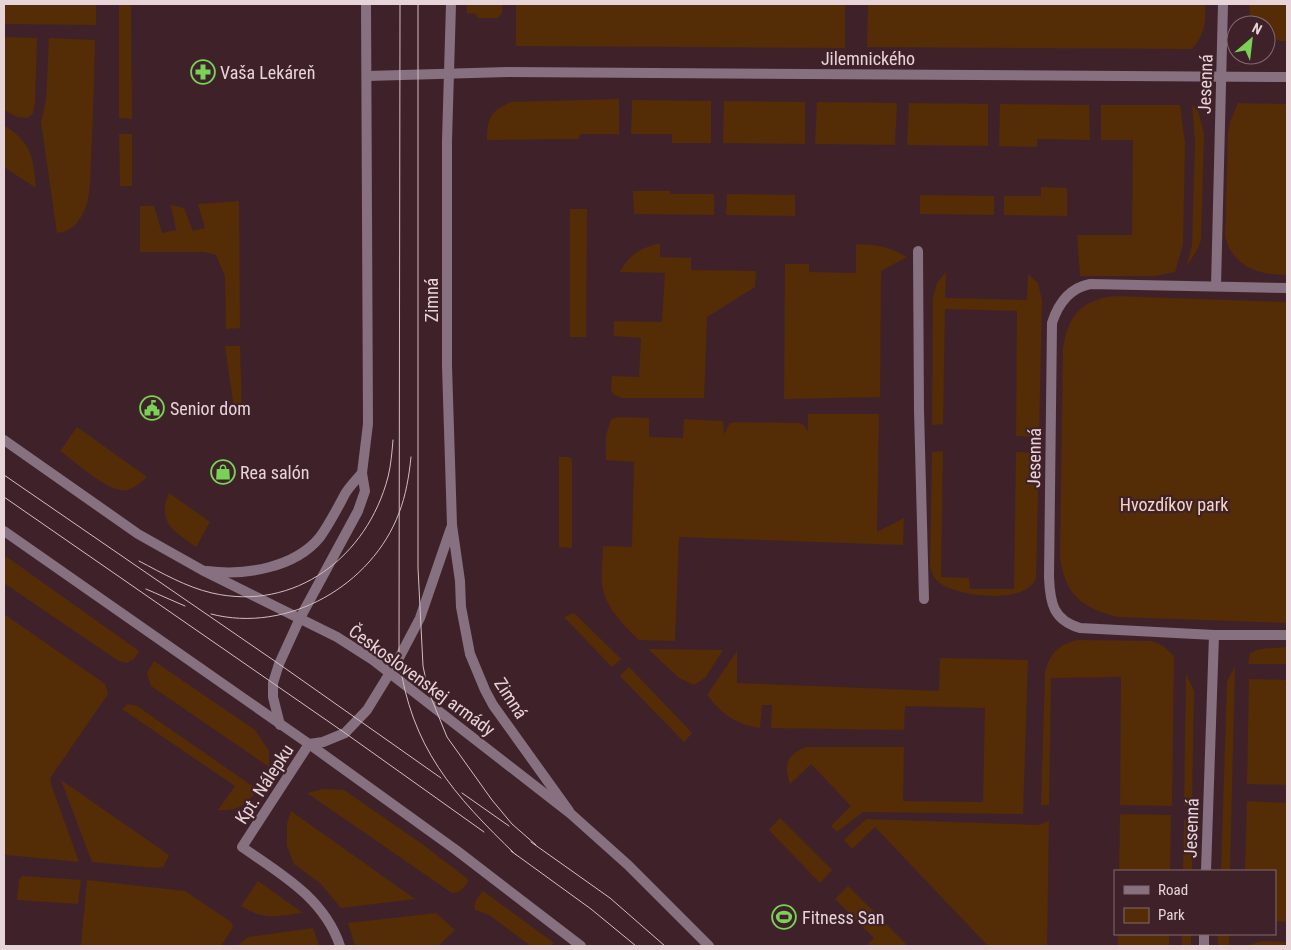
<svg xmlns="http://www.w3.org/2000/svg" width="1291" height="950" font-family="'Roboto Condensed',sans-serif">
  <style>
    .green { fill: #542c06 }
    .lines { fill: none; stroke-linecap: round; stroke-linejoin: round }
    .minor { stroke: #877080; stroke-width: 10 }
    .tertiary { stroke: #877080; stroke-width: 10 }
    .tram { stroke: #d1bdc1; stroke-width: 1 }
    .labels { text-anchor: middle; dominant-baseline: central; stroke-width: 4.5; stroke-linejoin: round; paint-order: stroke }
    .street-label { font-size: 18px; fill: #e7d4d8; stroke: #3f2229 }
    .poi-label { font-size: 18px; fill: #e7d4d8; stroke: #3f2229; text-anchor: start }
    .park-label { font-size: 18px; fill: #f4d6c0; stroke: #3f2229 }
  </style>
  <rect width="100%" height="100%" fill="#3f2229"/>
  <g class="green">
    <polygon points="4,4 96,4 96,25 4,24"/>
    <polygon points="119,4 131,4 132,119 119,118"/>
    <polygon points="467,4 502,4 502,13 499,17 497,18 477,18 476,14 467,13"/>
    <polygon points="516,4 845,4 845,48 516,46"/>
    <path d="M868 4H1205C1206 24 1205 33 1192 49L867 47Z"/>
    <polygon points="1249,4 1287,4 1287,41 1280,41 1266,34 1266,25 1251,24"/>
    <polygon points="4,37 37,38 35,103 33,113 28,118 17,117 4,110"/>
    <path d="M49 38 95 40C94 80 93 120 91 160 90 174 91 192 86 206 80 221 74 231 57 233L41 122 46 101Z"/>
    <path d="M619 99V134H580L579 139 487 140C487 118 491 110 511 102Z"/>
    <polygon points="632,100 711,101 711,143 672,143 672,134 631,134"/>
    <polygon points="724,101 805,102 805,144 723,143"/>
    <polygon points="817,102 897,103 895,145 815,144"/>
    <polygon points="909,103 988,104 988,146 907,145"/>
    <path d="M1238 103 1287 104V275C1259 275 1232 267 1225 236L1228 133 1230 122Z"/>
    <polygon points="1000,104 1089,105 1090,140 1037,139 1037,147 999,146"/>
    <polygon points="1101,105 1180,105 1185,143 1183,244 1175,272 1155,276 1080,276 1077,235 1132,235 1133,140 1101,140"/>
    <polygon points="1192,105 1198,111 1204,134 1201,240 1197,250 1187,266 1192,245 1195,141"/>
    <path d="M4 125C32 144 33 156 36 188L4 167Z"/>
    <polygon points="119,134 132,134 132,186 120,186"/>
    <polygon points="1041,187 1067,188 1067,216 1004,215 1004,196 1041,196"/>
    <polygon points="633,191 670,191 670,194 714,194 714,215 634,214"/>
    <polygon points="727,194 795,195 795,216 726,215"/>
    <polygon points="920,195 994,196 994,215 920,214"/>
    <polygon points="239,201 240,328 226,329 225,276 216,255 204,252 140,252 140,206 154,206 162,233 176,230 171,205 184,208 193,231 205,228 198,204"/>
    <polygon points="570,209 587,209 586,337 570,337"/>
    <path d="M660 243V257L691 258V270L756 271 755 287 707 317 704 398H622L613 394 611 389 612 376 639 377 641 338 614 336V321L662 322 665 273 620 272C629 254 641 248 660 243Z"/>
    <path d="M856 244C879 245 887 246 907 257L881 271 880 397 784 399 785 264H809V272L856 273Z"/>
    <polygon points="946,272 945,298 1027,300 1028,274 1038,283 1042,300 1039,437 1016,436 1017,311 945,309 943,424 932,425 933,297 937,283"/>
    <path d="M1114 296 1287 302V623L1118 617C1081 608 1064 594 1060 555L1063 349C1067 317 1081 300 1114 296Z"/>
    <polygon points="225,346 240,346 242,414 234,408"/>
    <path d="M808 414H879L877 532 904 518 903 545 679 537 675 641 639 640C623 625 603 605 602 582 601 570 603 558 603 546L632 547 634 462 606 460V435L611 419 619 417 649 418V437L683 438 684 419 723 421 724 434 730 423 737 422 799 423 804 425 808 431Z"/>
    <path d="M77 427 147 477C141 482 135 488 127 490 109 494 75 461 60 451Z"/>
    <path d="M943 451 941 577 969 578 970 589H1014L1016 452 1039 453 1036 578C1027 605 958 597 940 583 934 579 932 573 930 567L932 452Z"/>
    <polygon points="559,457 568,457 572,459 572,548 559,547"/>
    <path d="M169 493 210 522 196 547C175 531 156 523 169 493Z"/>
    <polygon points="4,555 139,651 134,659 126,663 117,660 4,583"/>
    <polygon points="574,613 621,659 612,667 564,617"/>
    <polygon points="4,614 105,684 108,694 50,778 52,787 79,862 7,855 4,853"/>
    <path d="M1078 640 1152 641 1163 646 1174 656 1172 806 1120 805 1121 677 1051 678 1049 805H1041L1045 673C1049 654 1059 644 1078 640Z"/>
    <polygon points="1287,647 1287,664 1248,664 1250,653 1260,649"/>
    <polygon points="648,649 723,650 705,678 694,685 679,678"/>
    <path d="M737 651V683L939 691 940 658 1028 660 1023 814 863 812 837 832 831 826 851 806 811 764 790 784C783 764 787 754 807 747H904L903 801 983 802 985 708 905 706 904 730 771 728 772 705H762L760 728C735 724 723 715 707 695Z"/>
    <polygon points="154,661 255,730 269,751 269,767 151,686 147,673"/>
    <polygon points="1235,666 1230,871 1221,871 1227,682"/>
    <polygon points="629,667 692,733 684,742 620,676"/>
    <polygon points="1186,674 1194,691 1192,806 1184,806"/>
    <polygon points="1249,679 1287,680 1287,785 1247,784"/>
    <path d="M128 704 137 706 258 790C244 805 239 811 218 810L235 786 122 709Z"/>
    <polygon points="61,780 169,855 163,867 155,868 92,862"/>
    <path d="M324 789 344 790 422 844 469 880C464 887 461 893 452 893L307 793Z"/>
    <polygon points="1247,801 1287,803 1287,922 1275,921 1275,871 1245,871"/>
    <polygon points="291,811 415,899 341,908 320,883 294,864 287,846 287,823"/>
    <polygon points="1120,814 1171,815 1170,871 1119,871"/>
    <polygon points="780,818 832,870 820,883 769,830"/>
    <polygon points="866,819 1039,825 1049,821 1047,946 1118,945 1118,934 1169,934 1169,946 988,946 875,827 852,849 844,840"/>
    <polygon points="1184,820 1192,820 1192,871 1183,871"/>
    <polygon points="22,876 81,880 78,904 17,900 19,880"/>
    <polygon points="87,880 185,891 231,922 233,927 221,946 81,946"/>
    <path d="M258 881 303 913C275 916 266 921 241 906Z"/>
    <polygon points="848,886 908,946 870,946 868,944 874,938 835,899"/>
    <path d="M483 891 554 943 552 946H531L489 915 475 910C473 902 478 897 483 891Z"/>
    <polygon points="436,913 455,930 438,946 355,946 348,923"/>
    <polygon points="313,928 319,946 237,946 248,937"/>
    <rect x="1182" y="934" width="9" height="12"/>
    <rect x="1218" y="934" width="11" height="12"/>
    <polygon points="1262,941 1287,942 1287,946 1246,946"/>
  </g>
  <g class="lines">
    <g class="minor">
      <polyline points="451,4 447,141 447,366 452,525 460,581 461,607 470,654 485,690 493,705 569,811"/>
      <polyline points="367,76 508,72 1287,77"/>
      <polyline points="918,251 919,410 924,599"/>
      <polyline points="1216,286 1223,4"/>
      <path d="M1287 288 1090 284C1070 288 1058 304 1052 323L1049 577C1050 603 1053 620 1080 628L1214 635H1287"/>
      <path d="M207 571C244 576 295 568 320 537 330 523 337 509 345 494 349 487 356 480 362 473"/>
      <polyline points="280,725 273,697 273,683 279,664 300,618 358,511 365,491 362,473 368,424 366,4"/>
      <polyline points="1206,871 1214,635"/>
      <path d="M340 946C324 898 281 874 242 847L309 744 323 742 345 733 367 710 399 658 420 618 451 528"/>
      <polyline points="1204,946 1204,934"/>
    </g>
    <g class="tertiary">
      <polyline points="4,440 138,534 202,570 337,637 373,660 571,814 628,865 709,946"/>
      <polyline points="4,531 309,744 456,850 581,946"/>
    </g>
    <g class="tram">
      <path d="M400 4 399 658C411 748 453 794 516 855"/>
      <polyline points="418,4 418,568 423,666 428,690 447,737 492,800 512,824 536,845"/>
      <polyline points="4,475 279,664 441,778"/>
      <polyline points="4,497 345,733 484,832"/>
      <path d="M139 561C162 573 186 587 212 593 295 612 367 557 388 477 391 465 392 452 393 440"/>
      <polyline points="146,589 185,606"/>
      <path d="M211 614C288 634 372 585 399 513 406 495 409 476 411 457"/>
      <polyline points="462,793 509,826"/>
      <polyline points="531,842 610,898 665,946"/>
      <polyline points="511,851 591,909 636,946"/>
    </g>
  </g>
  <defs>
    <g id="pharmacy-ring" transform="scale(1.25)"><circle r="9.5" fill="#3f2229" stroke="#79d157" stroke-width="1.5"/><path d="M-2-6h4v4h4v4h-4v4h-4v-4h-4v-4h4Z" fill="#79d157"/></g>
    <g id="civic-ring" transform="scale(1.25)"><circle r="9.5" fill="#3f2229" stroke="#79d157" stroke-width="1.5"/><path d="M-.6-6.5H3V-4.5H.6V-3L4-1V1h2V6H-6V1h2V-1L-.6-3ZM-1.2 2.5V6h2.4V2.5Z" fill="#79d157"/></g>
    <g id="shop-ring" transform="scale(1.25)"><circle r="9.5" fill="#3f2229" stroke="#79d157" stroke-width="1.5"/><path d="M-5-2.5h2.3a2.7 3.5 0 0 1 5.4 0H5L5.5 6h-11ZM-1.5-2.5h3a1.5 2.3 0 0 0-3 0Z" fill="#79d157"/></g>
    <g id="stadium-ring" transform="scale(1.25)"><circle r="9.5" fill="#3f2229" stroke="#79d157" stroke-width="1.5"/><path d="M0-5a6.5 5 0 1 0 0 10a6.5 5 0 1 0 0-10ZM-3.5-1.8h7v3.6h-7Z" fill="#79d157"/></g>
  </defs>
  <g fill-rule="evenodd">
    <use href="#pharmacy-ring" x="203" y="72"/>
    <use href="#civic-ring" x="152" y="408"/>
    <use href="#shop-ring" x="223" y="472"/>
    <use href="#stadium-ring" x="784" y="917"/>
  </g>
  <g class="labels">
    <g class="street-label">
      <text x="868" y="58">Jilemnického</text>
      <text transform="translate(1205 84) rotate(-88)">Jesenná</text>
      <text transform="translate(431 300) rotate(-90)">Zimná</text>
      <text transform="translate(1034 458) rotate(-89)">Jesenná</text>
      <text transform="translate(422 680) rotate(36)">Československej armády</text>
      <text transform="translate(511 698) rotate(57)">Zimná</text>
      <text transform="translate(264 784) rotate(-57)">Kpt. Nálepku</text>
      <text transform="translate(1191 828) rotate(-88)">Jesenná</text>
    </g>
    <g class="poi-label">
      <text x="220" y="72">Vaša Lekáreň</text>
      <text x="170" y="408">Senior dom</text>
      <text x="240" y="472">Rea salón</text>
      <text x="802" y="917">Fitness San</text>
    </g>
    <g class="park-label">
      <text x="1174" y="504">Hvozdíkov park</text>
    </g>
  </g>
  <rect width="1291" height="950" fill="none" stroke="#e7d4d8" stroke-width="10"/>
  <rect x="1114" y="870" width="162" height="65" fill="#3f2229" stroke="#82696f"/>
  <rect x="1124" y="886" width="25" height="8" fill="#877080" stroke="#82696f"/>
  <text x="1158" y="895" font-size="15" fill="#e7d4d8">Road</text>
  <rect x="1124" y="908" width="25" height="15" fill="#542c06" stroke="#82696f"/>
  <text x="1158" y="920" font-size="15" fill="#e7d4d8">Park</text>
  <g transform="translate(1251 40) rotate(28)"><circle r="24" fill="#3f2229" stroke="#82696f"/>
  <path d="M0-4L9 19L0 12L-9 19Z" fill="#79d157"/>
  <text y="-8" font-size="14" font-weight="bold" text-anchor="middle" fill="#e7d4d8">N</text>
  </g>
</svg>
